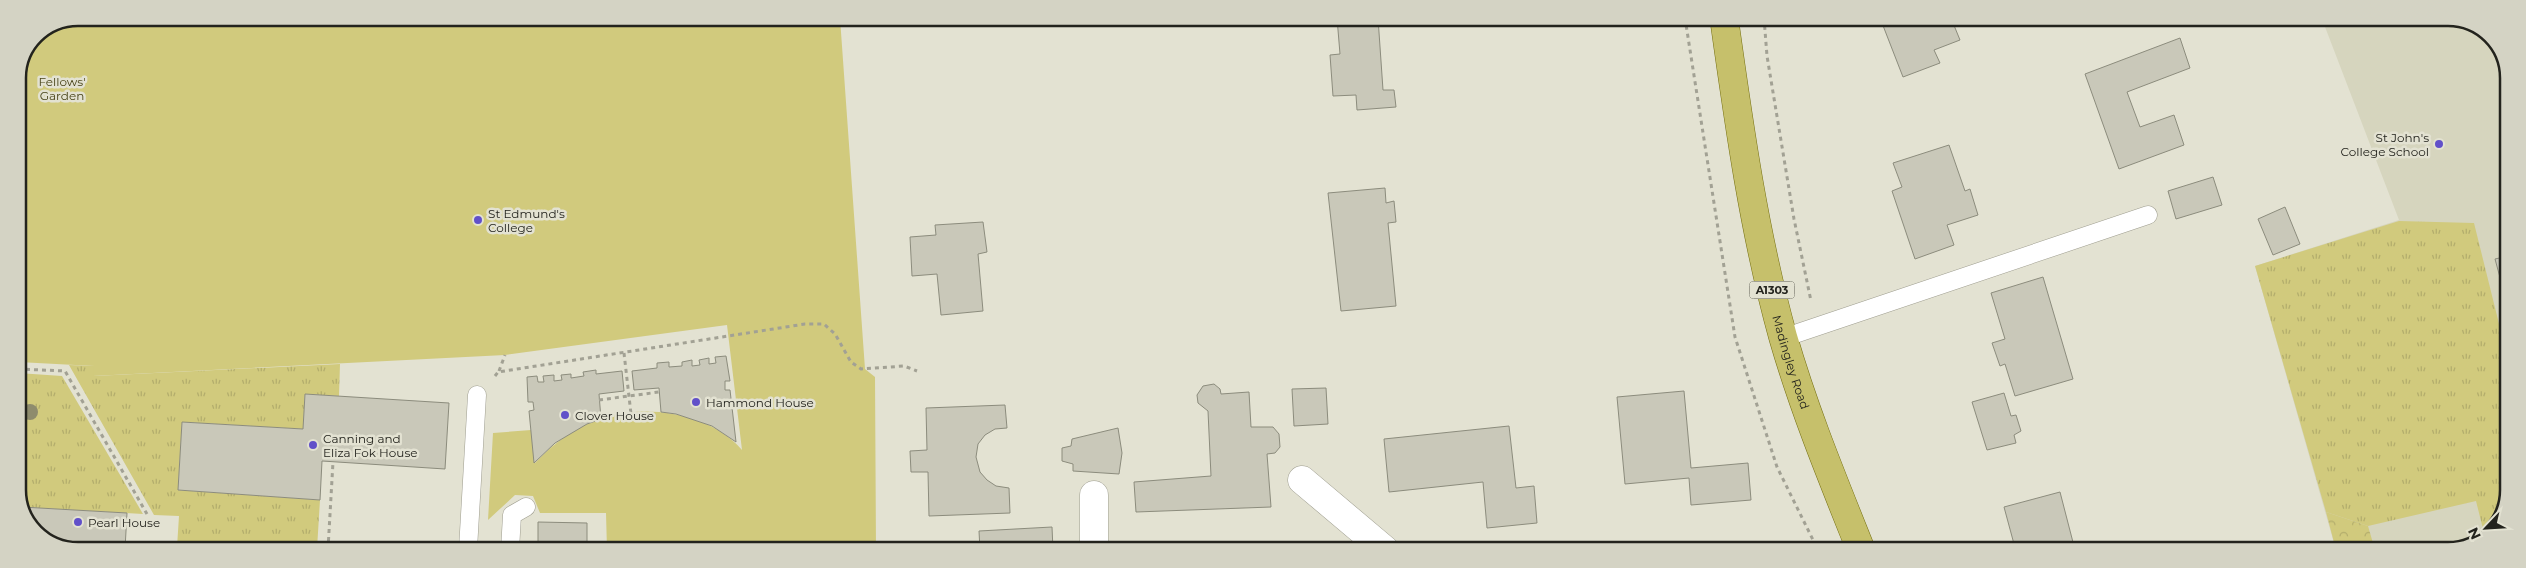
<svg xmlns="http://www.w3.org/2000/svg" width="2526" height="568" font-family="Montserrat,sans-serif">
  <style>
    .built { fill: #d6d5be }
    .grass { fill: url(#grass-tufts) }
    .forest { fill: url(#forest-crowns) }
    .green { fill: #d1ca7d }
    .building { fill: #c9c8b9; stroke: #8c8c7d }
    .lines { fill: none; stroke-linecap: round; stroke-linejoin: round }
    .lane-casing { stroke: #9e9d8f; stroke-width: 19 }
    .street-casing { stroke: #9e9d8f; stroke-width: 29 }
    .primary-casing { stroke: #746e10; stroke-width: 29 }
    .path { stroke: #a2a194; stroke-width: 3; stroke-dasharray: 4 4; stroke-linecap: butt }
    .lane { stroke: #fff; stroke-width: 18 }
    .street { stroke: #fff; stroke-width: 28 }
    .primary { stroke: #c6c06b; stroke-width: 28 }
    .tree { fill: #8e8c6d }
    .poi-dot { fill: #6150c9; stroke: #e3e2d2; stroke-width: 2 }
    .labels { text-anchor: middle; dominant-baseline: central; stroke-width: 5; stroke-linejoin: round; paint-order: stroke }
    .shield { fill: #e3e2d2; stroke: #5d5c53; stroke-width: 1 }
    .shield-label { font-size: 11px; font-weight: bold; fill: #23231d }
    .park-label { font-size: 12px; fill: #49451a; stroke: #e3e2d2 }
    .poi-label { font-size: 12px; fill: #23231d; stroke: #e3e2d2; text-anchor: start }
    .street-label { font-size: 12px; fill: #23231d; stroke: #e3e2d2 }
    .rim { fill: none; stroke: #23231d; stroke-width: 2.5 }
  </style>
  <defs>
    <pattern id="grass-tufts" width="24" height="20" patternUnits="userSpaceOnUse" patternTransform="scale(1.25)"><rect width="24" height="20" fill="#d1ca7d"/><path d="M3 7l-1-3M5 7V3M7 7l1-3M15 17l-1-3M17 17v-4M19 17l1-3" fill="none" stroke="#b3ad6c"/></pattern>
    <pattern id="forest-crowns" width="20" height="18" patternUnits="userSpaceOnUse" patternTransform="scale(1.25)"><rect width="20" height="18" fill="#d1ca7d"/><path d="M2 6a3 3 0 1 1 6 0M12 15a3 3 0 1 1 6 0" fill="none" stroke="#b3ad6c"/></pattern>
  </defs>
  <rect width="100%" height="100%" fill="#e3e2d2"/>
  <polygon class="built" points="2322,19 2460,19 2493,38 2508,74 2507,502 2488,536 2448,550 2336,550 2255,266 2399,220"/>
  <g class="grass">
    <polygon points="507,18 663,18 508,26"/>
    <polygon points="2399,221 2474,223 2508,360 2507,502 2485,537 2476,501 2368,526 2326,512 2255,266"/>
    <polygon points="340,364 339,396 305,394 303,429 182,422 178,490 320,500 317,549 177,547 179,516 154,515 69,365 94,366 94,376"/>
    <polygon points="18,373 62,376 143,514 22,507 18,498"/>
  </g>
  <polygon class="forest" points="2326,512 2368,526 2375,550 2336,550"/>
  <path class="green" d="M78 18H507L508 26 663 18H840L865 369 875 377 876 550H607L606 513H540L533 496 515 495 488 520 493 433 531 430 535 463C550 447 566 434 587 424 634 401 708 410 742 450L727 325 505 355 93 376 94 366 18 362V78L35 35Z"/>
  <g class="building">
    <polygon points="1337,18 1378,18 1383,90 1394,90 1396,107 1357,110 1356,95 1333,96 1330,55 1340,54"/>
    <polygon points="1876,18 1951,18 1960,40 1934,50 1940,63 1903,77 1882,23 1878,24"/>
    <polygon points="2180,38 2190,68 2127,92 2140,127 2174,115 2184,145 2119,169 2085,74"/>
    <polygon points="1949,145 1965,191 1970,189 1978,215 1947,225 1954,245 1915,259 1892,191 1902,187 1893,163"/>
    <polygon points="2213,177 2222,205 2176,219 2168,191"/>
    <polygon points="1385,188 1386,203 1394,201 1396,222 1388,223 1396,306 1341,311 1328,193"/>
    <polygon points="2285,207 2300,244 2273,255 2258,219"/>
    <polygon points="983,222 987,252 978,254 983,311 941,315 937,274 912,276 910,237 936,235 935,225"/>
    <polygon points="2508,256 2508,307 2495,259"/>
    <polygon points="2043,277 2073,379 2015,396 2005,364 2000,366 1992,343 2005,339 1991,293"/>
    <polygon points="726,356 730,381 725,381 725,390 730,390 736,442 712,426 676,414 661,412 659,388 634,390 632,371 657,368 657,363 669,362 669,367 682,366 682,362 692,360 692,366 700,365 699,360 709,358 709,364 716,363 715,357"/>
    <polygon points="596,370 596,374 622,371 624,391 599,394 601,419 587,424 555,443 534,463 529,411 534,410 533,402 528,402 527,377 537,376 538,382 544,382 543,376 554,375 554,381 562,380 561,375 571,374 571,378 584,376 583,372"/>
    <polygon points="1214,384 1220,389 1221,394 1249,392 1251,427 1273,427 1279,434 1280,447 1275,453 1267,454 1271,507 1136,512 1134,482 1211,476 1208,411 1198,403 1197,395 1203,386"/>
    <polygon points="1326,388 1328,424 1294,426 1292,389"/>
    <polygon points="1684,391 1691,468 1748,463 1751,500 1691,505 1689,478 1625,484 1617,397"/>
    <polygon points="2004,393 2011,416 2016,415 2021,431 2014,435 2016,443 1987,450 1972,402"/>
    <polygon points="305,394 449,403 445,469 322,461 320,500 178,490 182,422 303,429"/>
    <polygon points="1005,405 1007,428 995,429 985,435 978,444 976,457 980,472 987,480 996,486 1009,488 1010,513 929,516 928,472 911,472 910,451 927,450 926,408"/>
    <polygon points="1509,426 1516,488 1534,486 1537,523 1487,528 1483,482 1389,492 1384,439"/>
    <polygon points="1118,428 1122,453 1119,474 1073,471 1073,464 1062,461 1062,448 1071,446 1072,439"/>
    <polygon points="2060,492 2075,550 1999,550 1999,548 2014,544 2004,507"/>
    <polygon points="22,507 127,513 125,549 66,549 33,530"/>
    <polygon points="538,522 587,523 587,550 535,550 538,549"/>
    <polygon points="1052,527 1053,550 980,550 979,531"/>
  </g>
  <g class="lines">
    <g class="lane-casing">
      <g id="lane">
        <polyline points="1783,338 2148,215"/>
        <polyline points="468,549 477,395"/>
        <polyline points="510,550 512,515 526,507"/>
      </g>
    </g>
    <g class="street-casing">
      <g id="street">
        <polyline points="1302,480 1385,550"/>
        <polyline points="1094,495 1094,550"/>
      </g>
    </g>
    <g class="primary-casing">
      <g id="primary">
        <path id="s1" d="M1724 18C1739 125 1754 233 1783 337 1804 410 1833 480 1861 550"/>
      </g>
    </g>
    <g class="path">
      <polyline points="1685,18 1735,337 1777,467 1818,550"/>
      <polyline points="1764,18 1767,56 1794,219 1811,301"/>
      <polyline points="2501,312 2504,324 2508,323"/>
      <polyline points="624,353 631,414"/>
      <polyline points="18,369 65,371 147,514"/>
      <polyline points="499,371 505,355"/>
      <polyline points="495,376 498,372 805,324 824,324 835,334 851,362 861,369 904,366 917,371"/>
      <polyline points="599,400 659,392"/>
      <polyline points="1894,543 1897,550"/>
      <polyline points="328,549 333,462"/>
    </g>
    <use href="#lane" class="lane"/>
    <use href="#street" class="street"/>
    <use href="#primary" class="primary"/>
  </g>
  <circle class="tree" cx="30" cy="412" r="8"/>
  <g class="poi-dot">
    <circle cx="2439" cy="144" r="5"/>
    <circle cx="478" cy="220" r="5"/>
    <circle cx="696" cy="402" r="5"/>
    <circle cx="565" cy="415" r="5"/>
    <circle cx="313" cy="445" r="5"/>
    <circle cx="78" cy="522" r="5"/>
  </g>
  <g class="labels">
    <rect class="shield" x="1749.5" y="281.5" width="45" height="17" rx="4"/>
    <g class="shield-label">
      <text x="1772" y="290">A1303</text>
    </g>
    <g class="park-label">
      <text x="62" y="81">Fellows'<tspan x="62" dy="14">Garden</tspan></text>
    </g>
    <g class="poi-label">
      <text x="2429" y="137" text-anchor="end">St John's<tspan x="2429" dy="14">College School</tspan></text>
      <text x="488" y="213">St Edmund's<tspan x="488" dy="14">College</tspan></text>
      <text x="706" y="402">Hammond House</text>
      <text x="575" y="415">Clover House</text>
      <text x="323" y="438">Canning and<tspan x="323" dy="14">Eliza Fok House</tspan></text>
      <text x="88" y="522">Pearl House</text>
    </g>
    <g class="street-label">
      <text stroke="none"><textPath href="#s1" startOffset="351">Madingley Road</textPath></text>
    </g>
  </g>
  <path d="M0 0H2526V568H0ZM78 26H2448A52 52 0 0 1 2500 78V490A52 52 0 0 1 2448 542H78A52 52 0 0 1 26 490V78A52 52 0 0 1 78 26Z" fill="#d4d3c4" fill-rule="evenodd"/>
  <path class="rim" d="M78 26H2448A52 52 0 0 1 2500 78V490A52 52 0 0 1 2448 542H78A52 52 0 0 1 26 490V78A52 52 0 0 1 78 26Z"/>
  <g transform="translate(2486 528) rotate(245)" stroke="#e3e2d2" stroke-width="4" paint-order="stroke">
  <path d="M0-4L9 19L0 12L-9 19Z" fill="#23231d"/>
  <text y="-8" font-size="14" font-weight="bold" text-anchor="middle" fill="#23231d">N</text>
  </g>
</svg>
